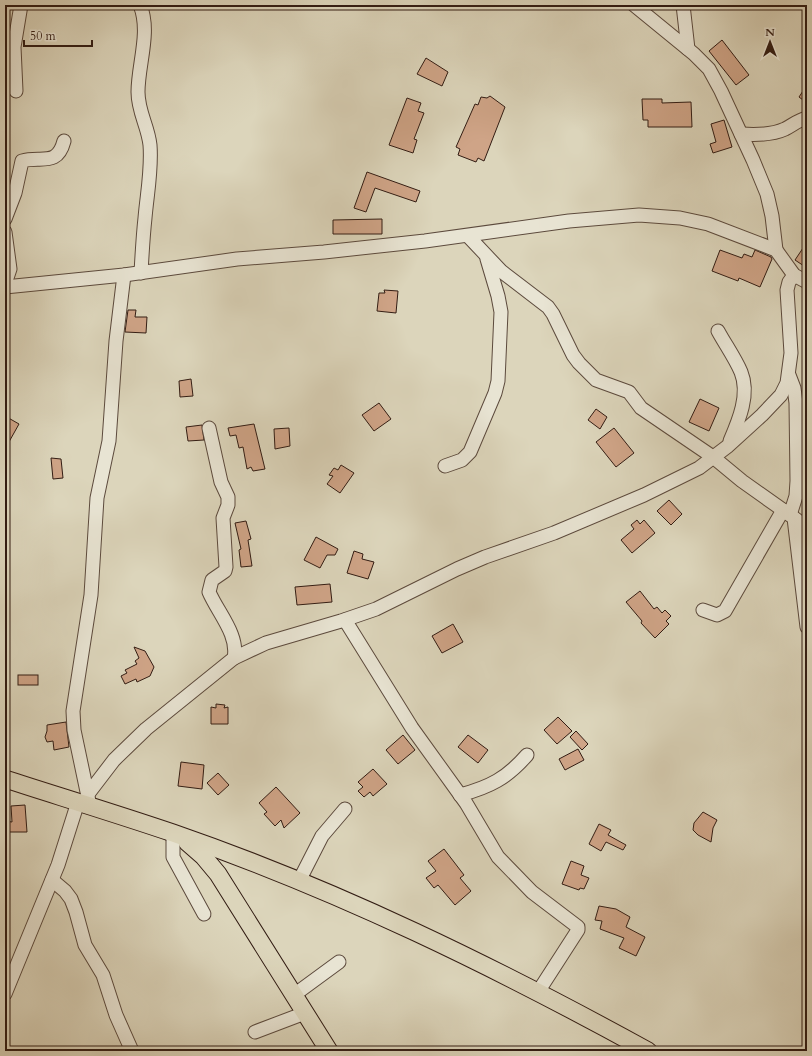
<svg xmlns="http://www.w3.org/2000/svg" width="812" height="1056" font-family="Cardo,serif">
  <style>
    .building { fill: #cfa487; stroke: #321c13 }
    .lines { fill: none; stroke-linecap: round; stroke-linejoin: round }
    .minor-casing { stroke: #5c4a3d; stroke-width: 15 }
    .major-casing { stroke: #321c13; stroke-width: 19 }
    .minor { stroke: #e8e4d3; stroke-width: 13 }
    .major { stroke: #dcd5bb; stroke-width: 17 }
  </style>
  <rect width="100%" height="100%" fill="#dcd5bb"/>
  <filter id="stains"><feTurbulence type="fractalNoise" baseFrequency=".005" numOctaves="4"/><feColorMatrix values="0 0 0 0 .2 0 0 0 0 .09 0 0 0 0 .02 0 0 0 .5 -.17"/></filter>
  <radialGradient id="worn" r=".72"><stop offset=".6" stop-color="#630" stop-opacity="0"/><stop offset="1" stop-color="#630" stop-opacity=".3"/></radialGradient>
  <g class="building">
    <polygon points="722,40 749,75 736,85 709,51"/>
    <polygon points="426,58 448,72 442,86 417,74"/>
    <polygon points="807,85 807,103 799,97"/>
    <polygon points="490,96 505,107 484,161 478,158 476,162 458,155 460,149 456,147 475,104 478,105 481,97 487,98"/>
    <polygon points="407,98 421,103 418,111 424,113 414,139 417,140 413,153 389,145"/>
    <polygon points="642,99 662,99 662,103 691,102 692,127 648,127 648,120 643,120"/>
    <polygon points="724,120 732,147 713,153 710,144 716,142 711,124"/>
    <polygon points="367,172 420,191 416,202 375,188 366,212 354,208"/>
    <polygon points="382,219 382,234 333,234 333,220"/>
    <polygon points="807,242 807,268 795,260"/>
    <polygon points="720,250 742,258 744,254 752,257 755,250 771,257 772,259 760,287 739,278 738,281 712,271"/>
    <polygon points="384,290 398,291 396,313 377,311 379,293 385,293"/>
    <polygon points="128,310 136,310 135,317 147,317 146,333 125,332"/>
    <polygon points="191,379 193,396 180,397 179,381"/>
    <polygon points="700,399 719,408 709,431 689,422"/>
    <polygon points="379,403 391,419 374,431 362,415"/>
    <polygon points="596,409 607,417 600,429 588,420"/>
    <polygon points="5,416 19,424 5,449"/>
    <polygon points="254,424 265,469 253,471 251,467 247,469 243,447 239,448 236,435 230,436 228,428"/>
    <polygon points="202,425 204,440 188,441 186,427"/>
    <polygon points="289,428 290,446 275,449 274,429"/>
    <polygon points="614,428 634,453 616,467 596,442"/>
    <polygon points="51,458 61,459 63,478 53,479"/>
    <polygon points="341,465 354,473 340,493 327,484 333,476 329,475 334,468 338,470"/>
    <polygon points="669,500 682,514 671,525 657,511"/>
    <polygon points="637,520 640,524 644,520 655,533 632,553 621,540 634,529 631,525"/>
    <polygon points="246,521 251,539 248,540 252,566 241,567 239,550 241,549 235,523"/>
    <polygon points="316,537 338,549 335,555 327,555 320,568 304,560"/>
    <polygon points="354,551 363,554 362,559 374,562 368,579 347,573"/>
    <polygon points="330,584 332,602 297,605 295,587"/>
    <polygon points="640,591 654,609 657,607 662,613 665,610 671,616 666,621 669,624 655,638 641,623 642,621 626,602"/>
    <polygon points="453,624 463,642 442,653 432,636"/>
    <polygon points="134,647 145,651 154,667 150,676 137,682 136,679 125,684 121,676 127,673 125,670 137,664 135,661 139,658"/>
    <rect x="18" y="675" width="20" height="10"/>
    <polygon points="216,704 225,705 224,708 228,707 228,724 211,724 211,707 216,708"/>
    <polygon points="558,717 572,731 557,744 544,730"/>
    <polygon points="66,722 69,747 54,750 53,741 47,742 45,737 47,731 47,725"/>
    <polygon points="576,731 588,744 582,750 570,737"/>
    <polygon points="403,735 415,750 398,764 386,750"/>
    <polygon points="468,735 488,750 478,763 458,747"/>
    <polygon points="578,749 584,760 565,770 559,759"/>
    <polygon points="181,762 204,765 202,789 178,786"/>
    <polygon points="373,769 387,784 373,796 370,792 364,797 358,791 363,787 358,782"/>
    <polygon points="218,773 229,785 218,795 207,783"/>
    <polygon points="276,787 300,813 284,828 281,820 275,826 264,814 267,812 259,803"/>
    <polygon points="25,805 27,832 5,832 5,821 12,822 11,806"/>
    <polygon points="703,812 717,820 713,828 711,842 698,835 693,830 694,823"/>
    <polygon points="599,824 611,830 608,835 626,845 623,850 606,842 601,851 589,844"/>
    <polygon points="444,849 464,875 460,878 471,891 455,905 438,885 434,888 426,878 436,871 428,861"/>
    <polygon points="571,861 584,866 581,875 589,878 584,889 580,888 579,890 562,884"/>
    <polygon points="599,906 616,909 630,917 626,927 645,937 636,956 619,948 624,938 600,929 602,921 595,920"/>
  </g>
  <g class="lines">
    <g class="minor-casing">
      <g id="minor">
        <path d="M140 5C151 32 138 64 138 92 138 112 148 126 150 145 152 170 147 194 145 218 143 236 142 255 141 273"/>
        <polyline points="634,5 694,54 709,69 721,91 753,160 767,194 772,216 776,250"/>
        <polyline points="683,5 688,49"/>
        <polyline points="16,91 14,47 21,5"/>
        <path d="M741 134C755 135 772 135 785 129 793 125 798 120 807 118"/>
        <path d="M5 219 15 193 22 161C40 155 57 168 64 141"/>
        <polyline points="5,232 10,269 5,284"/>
        <polyline points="468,236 501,271 548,307 553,314 573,355 579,363 596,380 629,392 641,408 713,457 742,481 797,520 807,535"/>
        <polyline points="5,287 124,275 237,259 324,252 425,241 569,221 639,215 680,218 708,224 776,250 794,275 807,282"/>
        <path d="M718 331C725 344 735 358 741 372 750 394 739 420 730 441"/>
        <polyline points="789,375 794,388 796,403 797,481 796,496 790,515"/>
        <polyline points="445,466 462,460 470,452 495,393 498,381 501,312 498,296 487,259"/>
        <polyline points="794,518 807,627"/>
        <polyline points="703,610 717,615 725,611 783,510"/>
        <polyline points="345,620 412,728 466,803 498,857 532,892 578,927 578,930 538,992"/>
        <polyline points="234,658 266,643 341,621 376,609 457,569 485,557 554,533 644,495 699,468 728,446 762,415 781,395 787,383 791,353 787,290 789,282 794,275"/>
        <path d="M88 794 114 760 146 729 234 658C239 635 218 613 209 592L212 580 225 571 226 567 223 518 228 505V497L221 482 209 428"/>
        <path d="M460 795C490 787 507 778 527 755"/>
        <polyline points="90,806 74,730 73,711 91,595 97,498 109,441 116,341 124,275"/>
        <polyline points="173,833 173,857 204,914"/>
        <polyline points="52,880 65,891 71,899 76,912 85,945 103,975 116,1015 132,1051"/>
        <polyline points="299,881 322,836 345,809"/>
        <polyline points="5,994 58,865 78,802"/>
        <polyline points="294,995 339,962"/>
        <polyline points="255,1032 305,1013"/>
      </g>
    </g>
    <g class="major-casing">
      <g id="major">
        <path d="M5 779C61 797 117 814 173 833 338 890 495 967 648 1051"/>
        <polyline points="187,842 203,856 218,874 329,1051"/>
      </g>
    </g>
    <use href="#minor" class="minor"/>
    <use href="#major" class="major"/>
  </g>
  <rect width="812" height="1056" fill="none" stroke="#dcd5bb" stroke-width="20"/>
  <rect x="6" y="6" width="800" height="1044" fill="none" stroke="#321c13" stroke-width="2"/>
  <rect x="10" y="10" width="792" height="1036" fill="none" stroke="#321c13"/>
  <g transform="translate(770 42)" stroke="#e8e4d3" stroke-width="3" paint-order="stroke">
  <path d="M0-3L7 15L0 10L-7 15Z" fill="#321c13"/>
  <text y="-6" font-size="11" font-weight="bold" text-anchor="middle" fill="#321c13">N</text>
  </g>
  <path d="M24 40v6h68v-6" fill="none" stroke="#321c13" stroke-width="2"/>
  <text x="30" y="40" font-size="12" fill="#321c13" stroke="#e8e4d3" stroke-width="3" paint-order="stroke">50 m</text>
  <rect width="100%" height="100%" filter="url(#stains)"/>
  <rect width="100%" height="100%" fill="url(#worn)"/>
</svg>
